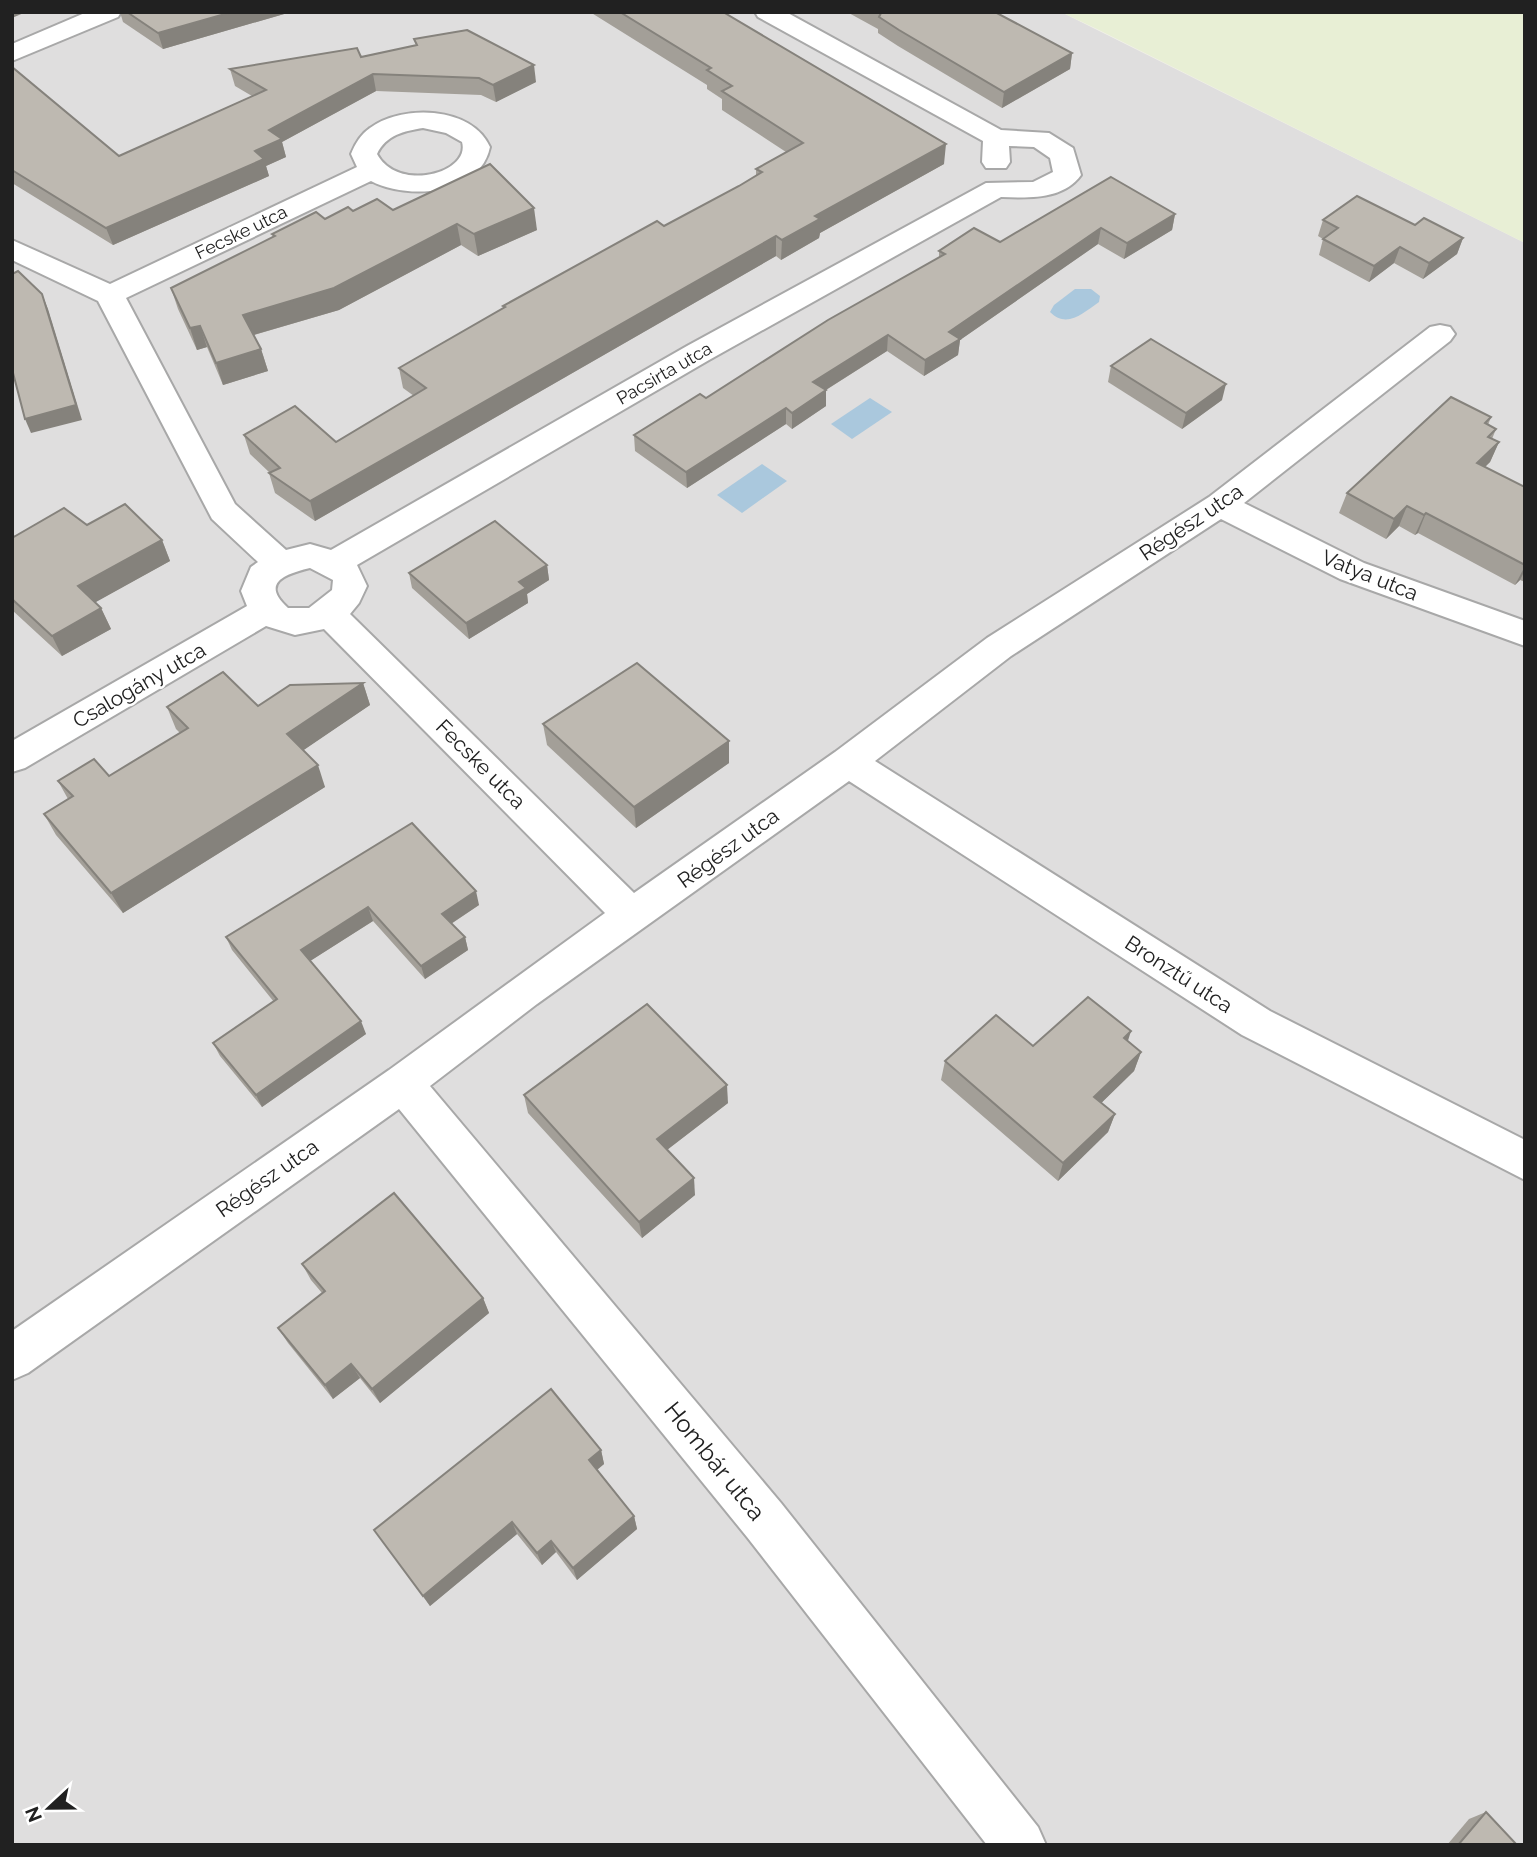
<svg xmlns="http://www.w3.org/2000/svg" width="1537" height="1857" font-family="Raleway,sans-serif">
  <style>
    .residential { fill: #dfdede }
    .farmland { fill: #e8efd5 }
    .water { fill: #aac8dd }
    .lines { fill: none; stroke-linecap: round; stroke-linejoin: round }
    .minor-casing { stroke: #a8a8a8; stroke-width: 4 }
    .minor { fill: #fff; fill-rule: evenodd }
    .wall { fill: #a39f98 }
    .shaded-wall { fill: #85827c }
    .building { fill: #beb9b1; stroke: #85827c; stroke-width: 2 }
    .labels { text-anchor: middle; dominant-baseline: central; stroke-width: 5; stroke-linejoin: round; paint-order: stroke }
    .far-street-label { font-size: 18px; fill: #212121; stroke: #fff }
    .street-label { font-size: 21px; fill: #212121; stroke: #fff }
    .near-street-label { font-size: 24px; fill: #212121; stroke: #fff }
  </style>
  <rect width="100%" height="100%" fill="#f1f0e8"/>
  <polygon class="residential" points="12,12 1061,12 1525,243 1525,1845 12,1845"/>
  <polygon class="farmland" points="1061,12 1525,12 1525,243 1097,29"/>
  <g class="water">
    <path d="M1075 289H1091L1100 296 1099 302C1083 313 1067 329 1050 312L1054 305Z"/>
    <polygon points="870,398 892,412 852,439 831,424"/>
    <polygon points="762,464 787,481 742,513 717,495"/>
  </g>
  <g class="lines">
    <g class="minor-casing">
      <g id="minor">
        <polygon points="87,12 121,12 118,17 12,61 12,44"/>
        <path d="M755 12H786L1001 130 1049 133 1073 148 1081 175C1063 200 1028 198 1001 197L709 360 357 565 367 586 359 603 350 614 634 893 835 752 987 638 1209 497 1430 327 1440 325 1450 327 1455 334 1450 341 1244 503 1364 563 1525 621V646L1340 579 1221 519 1011 656 875 761 1270 1011 1525 1140V1180L1242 1035 849 781 537 1004 430 1086 781 1503 1038 1827 1046 1845H987L747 1537 399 1109 28 1373 12 1380V1331L389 1070 605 913 324 629 295 635 266 626 25 768 12 772V741L247 606 241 591 251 567 258 562 212 519 98 301 12 260V240L110 284 357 167 351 154C355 144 361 134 370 128 402 104 472 106 490 147 480 196 407 200 371 181L126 298 235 504 286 550 310 544 331 550 687 346 986 183 1033 182 1053 172 1050 158 1034 147 1009 146 1010 162 1006 168H986L982 162 983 141 758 17ZM423 128 446 133 462 142C471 173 398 193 377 154 386 135 404 131 423 128ZM310 568 333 580 332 590 309 608H288C260 583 285 574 310 568Z"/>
      </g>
    </g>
    <use href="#minor" class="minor"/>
  </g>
  <g class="wall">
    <polygon points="120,12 291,12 163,49 123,22"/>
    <polygon points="590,12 723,12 944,164 820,233 819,238 781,260 776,256 315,521 275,493 269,473 270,473 250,454 244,435 336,442 414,396 403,388 399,368 503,309 503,306 664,226 739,186 756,176 756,169 786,152 722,110 722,99 707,89 707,85"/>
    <polygon points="847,12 995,12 1072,53 1070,69 1002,108 898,46 878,33 878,29"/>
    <polygon points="414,39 536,82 496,102 481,95 376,91 282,142 286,157 266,166 269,176 113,245 12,183 12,67 119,156 252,96 235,86 230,69 361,57 416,45"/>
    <polygon points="393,210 537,230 478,256 461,245 339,310 254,335 261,349 268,371 223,385 207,347 197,350 178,309 171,288 273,237 272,234 353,211"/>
    <polygon points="1175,214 1172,230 1124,259 1098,244 960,340 958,355 924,376 887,351 826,390 826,406 792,429 786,424 687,488 635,451 634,435 706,398 939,258 939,251 1000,242"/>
    <polygon points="1323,220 1415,225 1463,238 1457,254 1423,279 1394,263 1369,282 1319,255 1323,239 1318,236"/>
    <polygon points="1111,366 1222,400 1182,429 1108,382"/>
    <polygon points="1491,417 1488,425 1496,429 1492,439 1499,442 1490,462 1485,467 1525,487 1525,582 1520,580 1515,585 1418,533 1415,535 1399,526 1386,539 1339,513 1347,493"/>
    <polygon points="87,525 162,540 170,561 95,602 101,608 111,629 62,656 12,610 12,530 15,537"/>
    <polygon points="547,565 549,580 527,594 528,603 469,639 412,588 409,573"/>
    <polygon points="363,683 370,705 303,750 325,787 123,913 56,835 44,814 68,799 58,781 109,776 180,733 176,729 167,707 258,706"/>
    <polygon points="543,724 729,763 636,828 547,745"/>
    <polygon points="412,823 479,905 451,924 465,937 468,950 425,979 373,921 310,961 366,1034 262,1107 220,1056 213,1043 274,1002 232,950 226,937"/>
    <polygon points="1128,1041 1141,1052 1134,1071 1101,1103 1115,1114 1108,1132 1058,1181 941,1080 945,1061 1033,1046"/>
    <polygon points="524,1095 728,1103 667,1150 695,1195 642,1238 528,1113"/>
    <polygon points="302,1264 483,1298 489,1313 380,1403 360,1378 333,1399 288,1343 278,1328 322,1293 311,1280"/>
    <polygon points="601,1450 604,1464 597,1470 634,1516 637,1529 577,1580 556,1552 542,1565 517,1534 430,1606 383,1542"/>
    <polygon points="1486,1812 1517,1845 1447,1845 1469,1819"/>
  </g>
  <g class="shaded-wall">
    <polygon points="12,12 26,12 12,18"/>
    <polygon points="232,12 291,12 163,49 158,33"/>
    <polygon points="1072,53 1070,69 1002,108 1004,92"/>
    <polygon points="534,65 536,82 496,102 493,85"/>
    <polygon points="373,74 376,91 282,142 286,157 266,166 269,176 113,245 106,228 255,151 269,130"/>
    <polygon points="946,144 944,164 820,233 819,238 781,260 782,240 815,216"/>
    <polygon points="534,208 537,230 478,256 474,234"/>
    <polygon points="1175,214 1172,230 1124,259 1127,243"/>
    <polygon points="457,224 461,245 339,310 250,336 243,315"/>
    <polygon points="1101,228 1098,244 960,340 958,355 924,376 925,360 949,332"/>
    <polygon points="776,236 776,256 315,521 310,501"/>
    <polygon points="1463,238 1457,254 1423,279 1429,263"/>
    <polygon points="1400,247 1394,263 1369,282 1374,266"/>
    <polygon points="42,294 48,309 82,420 31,433 25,419"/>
    <polygon points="200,326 207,347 197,350 190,328"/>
    <polygon points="888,335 887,351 813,398 813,382"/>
    <polygon points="261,349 268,371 223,385 216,363"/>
    <polygon points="1226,384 1222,400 1182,429 1186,413"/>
    <polygon points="826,390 826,406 792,429 792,413"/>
    <polygon points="786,408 786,424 687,488 686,472"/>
    <polygon points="1499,442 1490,462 1468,483 1477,463"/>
    <polygon points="1407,506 1399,526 1386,539 1394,519"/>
    <polygon points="1426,513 1418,533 1415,535 1424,515"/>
    <polygon points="162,540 170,561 87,607 78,586"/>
    <polygon points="547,565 549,580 527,594 528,603 469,639 466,623 519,582"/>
    <polygon points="1525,566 1525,570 1520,580 1515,585"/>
    <polygon points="101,608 111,629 62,656 52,636"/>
    <polygon points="363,683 370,705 295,756 287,734"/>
    <polygon points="729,741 729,763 636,828 634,807"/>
    <polygon points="318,765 325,787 123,913 111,893"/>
    <polygon points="476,891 479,905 446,927 442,914"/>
    <polygon points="368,907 373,921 307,963 301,950"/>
    <polygon points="465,937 468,950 425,979 421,966"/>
    <polygon points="361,1021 366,1034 262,1107 256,1095"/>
    <polygon points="1131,1031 1125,1050 1124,1038"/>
    <polygon points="1141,1052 1134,1071 1089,1115 1094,1097"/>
    <polygon points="727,1085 728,1103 659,1156 657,1139"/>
    <polygon points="1115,1114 1108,1132 1058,1181 1063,1163"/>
    <polygon points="694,1178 695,1195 642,1238 639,1222"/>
    <polygon points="483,1298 489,1313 380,1403 372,1389"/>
    <polygon points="351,1364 360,1378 333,1399 325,1385"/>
    <polygon points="601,1450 604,1464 593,1473 589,1460"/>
    <polygon points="634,1516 637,1529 577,1580 573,1568"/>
    <polygon points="512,1522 517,1534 430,1606 423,1596"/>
    <polygon points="551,1541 556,1552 542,1565 537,1553"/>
  </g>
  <g class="building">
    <polygon points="127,12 232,12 158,33"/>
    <polygon points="620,12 723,12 946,144 815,216 820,219 782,240 776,236 310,501 269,473 280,468 244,435 295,406 336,442 426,388 399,368 505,307 503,306 657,221 664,226 739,186 762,172 756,169 803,143 722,91 732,86 707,70 711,68"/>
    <polygon points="878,12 995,12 1072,53 1004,92 899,30 879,17 881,13"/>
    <polygon points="467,30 534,65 493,85 479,78 373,74 269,130 282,139 255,151 264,159 106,228 12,170 12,67 119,156 266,90 230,69 357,48 361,57 417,45 414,39"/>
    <polygon points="490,164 534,208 474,234 457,224 334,288 243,315 261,349 216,363 200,326 190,328 171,288 275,236 272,234 316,212 325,219 348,207 353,211 377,199 393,210"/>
    <polygon points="1111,177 1175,214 1127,243 1101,228 949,332 960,339 925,360 888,335 813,382 826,390 792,413 786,408 686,472 634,435 700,394 706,398 828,320 945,254 939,251 974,228 1000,242"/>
    <polygon points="1357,196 1415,225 1424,218 1463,238 1429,263 1400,247 1374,266 1323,239 1338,228 1323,220"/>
    <polygon points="18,271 42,294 76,405 25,419 12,369 12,274"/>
    <polygon points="1151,339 1226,384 1186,413 1111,366"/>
    <polygon points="1451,397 1491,417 1485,423 1496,429 1488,437 1499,442 1477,463 1525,487 1525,565 1426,513 1424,515 1407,506 1394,519 1347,493"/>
    <polygon points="125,504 162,540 78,586 101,608 52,636 12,599 12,538 64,508 87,525"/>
    <polygon points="495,521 547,565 519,582 526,588 466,623 409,573"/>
    <polygon points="637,663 729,741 634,807 543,724"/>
    <polygon points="223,672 258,706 290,685 363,683 287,734 318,765 111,893 44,814 73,796 58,781 94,759 109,776 188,728 167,707"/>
    <polygon points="412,823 476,891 442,914 465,937 421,966 368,907 301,950 361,1021 256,1095 213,1043 277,999 226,937"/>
    <polygon points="1088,997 1131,1031 1124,1038 1141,1052 1094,1097 1115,1114 1063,1163 945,1061 996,1015 1033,1046"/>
    <polygon points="647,1004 727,1085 657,1139 694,1178 639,1222 524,1095"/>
    <polygon points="394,1193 483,1298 372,1389 351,1364 325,1385 278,1328 325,1291 302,1264"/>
    <polygon points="551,1389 601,1450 589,1460 634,1516 573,1568 551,1541 537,1553 512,1522 423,1596 374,1530"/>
    <polygon points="1486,1812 1517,1845 1458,1845"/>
  </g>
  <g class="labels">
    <g class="far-street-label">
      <text transform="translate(241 232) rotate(-26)">Fecske utca</text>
      <text transform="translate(664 373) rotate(-30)">Pacsirta utca</text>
    </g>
    <g class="street-label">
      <text transform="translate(1191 522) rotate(-34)">Régész utca</text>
      <text transform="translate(1370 575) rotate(22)">Vatya utca</text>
      <text transform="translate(139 685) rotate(-30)">Csalogány utca</text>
      <text transform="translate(481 764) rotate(45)">Fecske utca</text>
      <text transform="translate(728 848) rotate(-36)">Régész utca</text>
      <text transform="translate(1179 974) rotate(33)">Bronztű utca</text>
      <text transform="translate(267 1178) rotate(-35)">Régész utca</text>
    </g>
    <g class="near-street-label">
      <text transform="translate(715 1461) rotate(51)">Hombár utca</text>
    </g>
  </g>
  <rect width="1537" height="1857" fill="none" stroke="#212121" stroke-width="28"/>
  <g transform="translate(49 1808) rotate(248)" stroke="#ffffff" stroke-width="5" paint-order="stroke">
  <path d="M0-5L12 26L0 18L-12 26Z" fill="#212121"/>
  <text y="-10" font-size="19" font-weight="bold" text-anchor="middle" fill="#212121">N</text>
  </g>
</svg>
